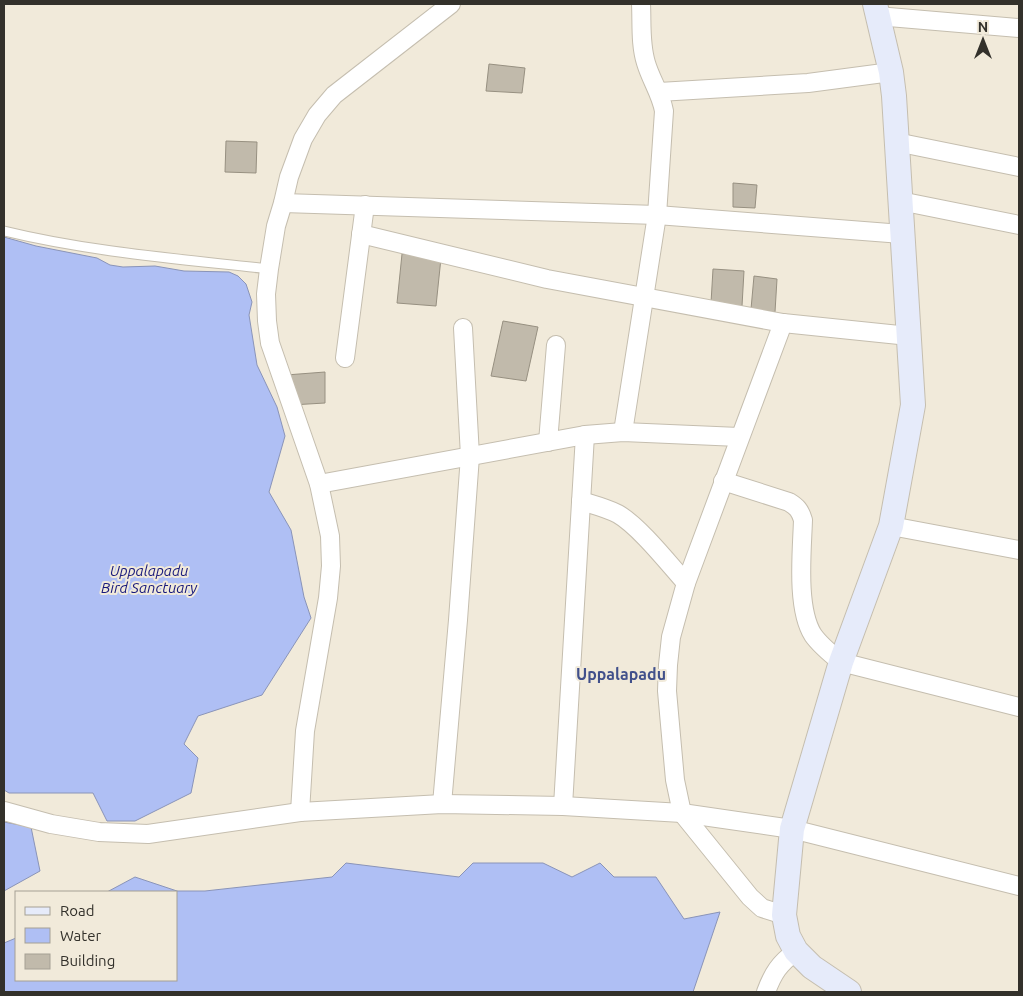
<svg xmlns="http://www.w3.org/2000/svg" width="1023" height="996" font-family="Ubuntu,sans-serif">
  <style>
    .water { fill: #afbff4; stroke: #8a94b8 }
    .building { fill: #c1baab; stroke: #979081 }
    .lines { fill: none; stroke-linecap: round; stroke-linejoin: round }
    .lane-casing { stroke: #c5beaf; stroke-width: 11 }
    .street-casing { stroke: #c5beaf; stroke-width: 20 }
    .secondary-casing { stroke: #c5beaf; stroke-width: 26 }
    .lane { stroke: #fff; stroke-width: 9 }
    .street { stroke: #fff; stroke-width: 18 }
    .secondary { stroke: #e6ebfa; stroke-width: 24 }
    .labels { text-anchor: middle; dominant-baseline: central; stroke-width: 4; stroke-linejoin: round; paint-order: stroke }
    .water-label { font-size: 15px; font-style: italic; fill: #18197b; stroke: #f1eada }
    .quarter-label { font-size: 16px; font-weight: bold; fill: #41508b; stroke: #f1eada }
  </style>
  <rect width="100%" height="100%" fill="#f1eada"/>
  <g class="water">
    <polygon points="4,237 36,246 97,258 110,265 123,267 155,266 184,271 229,272 238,276 246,284 252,302 249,315 257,365 277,407 285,436 269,492 291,530 304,597 311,618 262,695 198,716 184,744 198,758 191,793 135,821 107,821 93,793 9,793 4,790"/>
    <polygon points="4,822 31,827 40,871 4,891"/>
    <polygon points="346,863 459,877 473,863 543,863 572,877 600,863 614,877 656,877 684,919 720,912 693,992 4,992 4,943 16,938 16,980 176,980 176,892 107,892 135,877 177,891 205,891 332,877"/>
  </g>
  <g class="building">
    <polygon points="489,64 525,68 522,93 486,91"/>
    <polygon points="226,141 257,142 256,173 225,172"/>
    <polygon points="733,183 757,185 755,208 733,207"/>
    <polygon points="402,254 441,258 436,306 397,303"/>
    <polygon points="713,269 744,271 742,306 711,303"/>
    <polygon points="754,276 777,279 775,312 751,309"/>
    <polygon points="503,321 538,327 526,381 491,376"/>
    <polygon points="325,372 325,403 291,405 286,375"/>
  </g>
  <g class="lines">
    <g class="lane-casing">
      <path id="lane" d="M4 231C90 252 180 259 269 269"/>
    </g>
    <g class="street-casing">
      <g id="street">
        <polyline points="877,16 1019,28"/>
        <polyline points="659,92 808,83 891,72"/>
        <polyline points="896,142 1019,167"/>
        <polyline points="900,201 1019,225"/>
        <polyline points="283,203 657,215 902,234"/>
        <polyline points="361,234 547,279 783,323 909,336"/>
        <polyline points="783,323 686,583 671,637 668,665 667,691 675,780 682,813 750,897 762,908 784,915"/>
        <polyline points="345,358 365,205"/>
        <path d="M623 432 657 215 664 111C661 94 651 80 646 63 640 44 642 23 641 4"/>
        <polyline points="548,442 556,345"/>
        <path d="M723 481 789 502C797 507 800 510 803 520 802 551 796 608 813 635 820 645 831 654 841 662L1019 707"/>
        <polyline points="319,484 585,435 623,432 739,437"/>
        <path d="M581 501C594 505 606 508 618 514 639 526 669 564 686 583"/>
        <polyline points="891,526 1019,550"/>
        <polyline points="442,804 458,620 470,456 463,328"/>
        <polyline points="563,806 585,435"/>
        <polyline points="4,811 51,824 99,832 148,834 300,812 442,804 563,806 682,813 792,829 1019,886"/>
        <polyline points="300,812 305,731 328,598 331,566 330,536 319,484 270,343 267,321 266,294 269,269 276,226 283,203 289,177 303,139 317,115 334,95 451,4"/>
        <path d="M766 992C773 973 779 964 796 951"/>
      </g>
    </g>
    <g class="secondary-casing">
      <polyline id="secondary" points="849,992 812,967 796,951 788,936 784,915 792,829 841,662 891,526 913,405 894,96 891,72 875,4"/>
    </g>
    <use href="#lane" class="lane"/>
    <use href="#street" class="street"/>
    <use href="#secondary" class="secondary"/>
  </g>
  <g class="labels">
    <g class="water-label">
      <text x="149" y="570">Uppalapadu<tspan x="149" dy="17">Bird Sanctuary</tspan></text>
    </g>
    <g class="quarter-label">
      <text x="621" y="674">Uppalapadu</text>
    </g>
  </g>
  <rect width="1023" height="996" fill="none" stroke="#33312b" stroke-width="10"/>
  <rect x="15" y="891" width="162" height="90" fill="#f1eada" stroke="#a5a094"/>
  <rect x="25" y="907" width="25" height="8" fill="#e6ebfa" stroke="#a5a094"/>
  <text x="60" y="916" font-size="15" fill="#33312b">Road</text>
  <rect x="25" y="928" width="25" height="15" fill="#afbff4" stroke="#a5a094"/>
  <text x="60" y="941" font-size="15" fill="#33312b">Water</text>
  <rect x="25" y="954" width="25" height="15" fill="#c1baab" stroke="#a5a094"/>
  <text x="60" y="966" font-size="15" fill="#33312b">Building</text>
  <g transform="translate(983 40)" stroke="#f1eada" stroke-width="4" paint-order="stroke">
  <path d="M0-4L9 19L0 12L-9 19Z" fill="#33312b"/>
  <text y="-8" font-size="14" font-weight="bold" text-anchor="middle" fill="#33312b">N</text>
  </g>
</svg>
